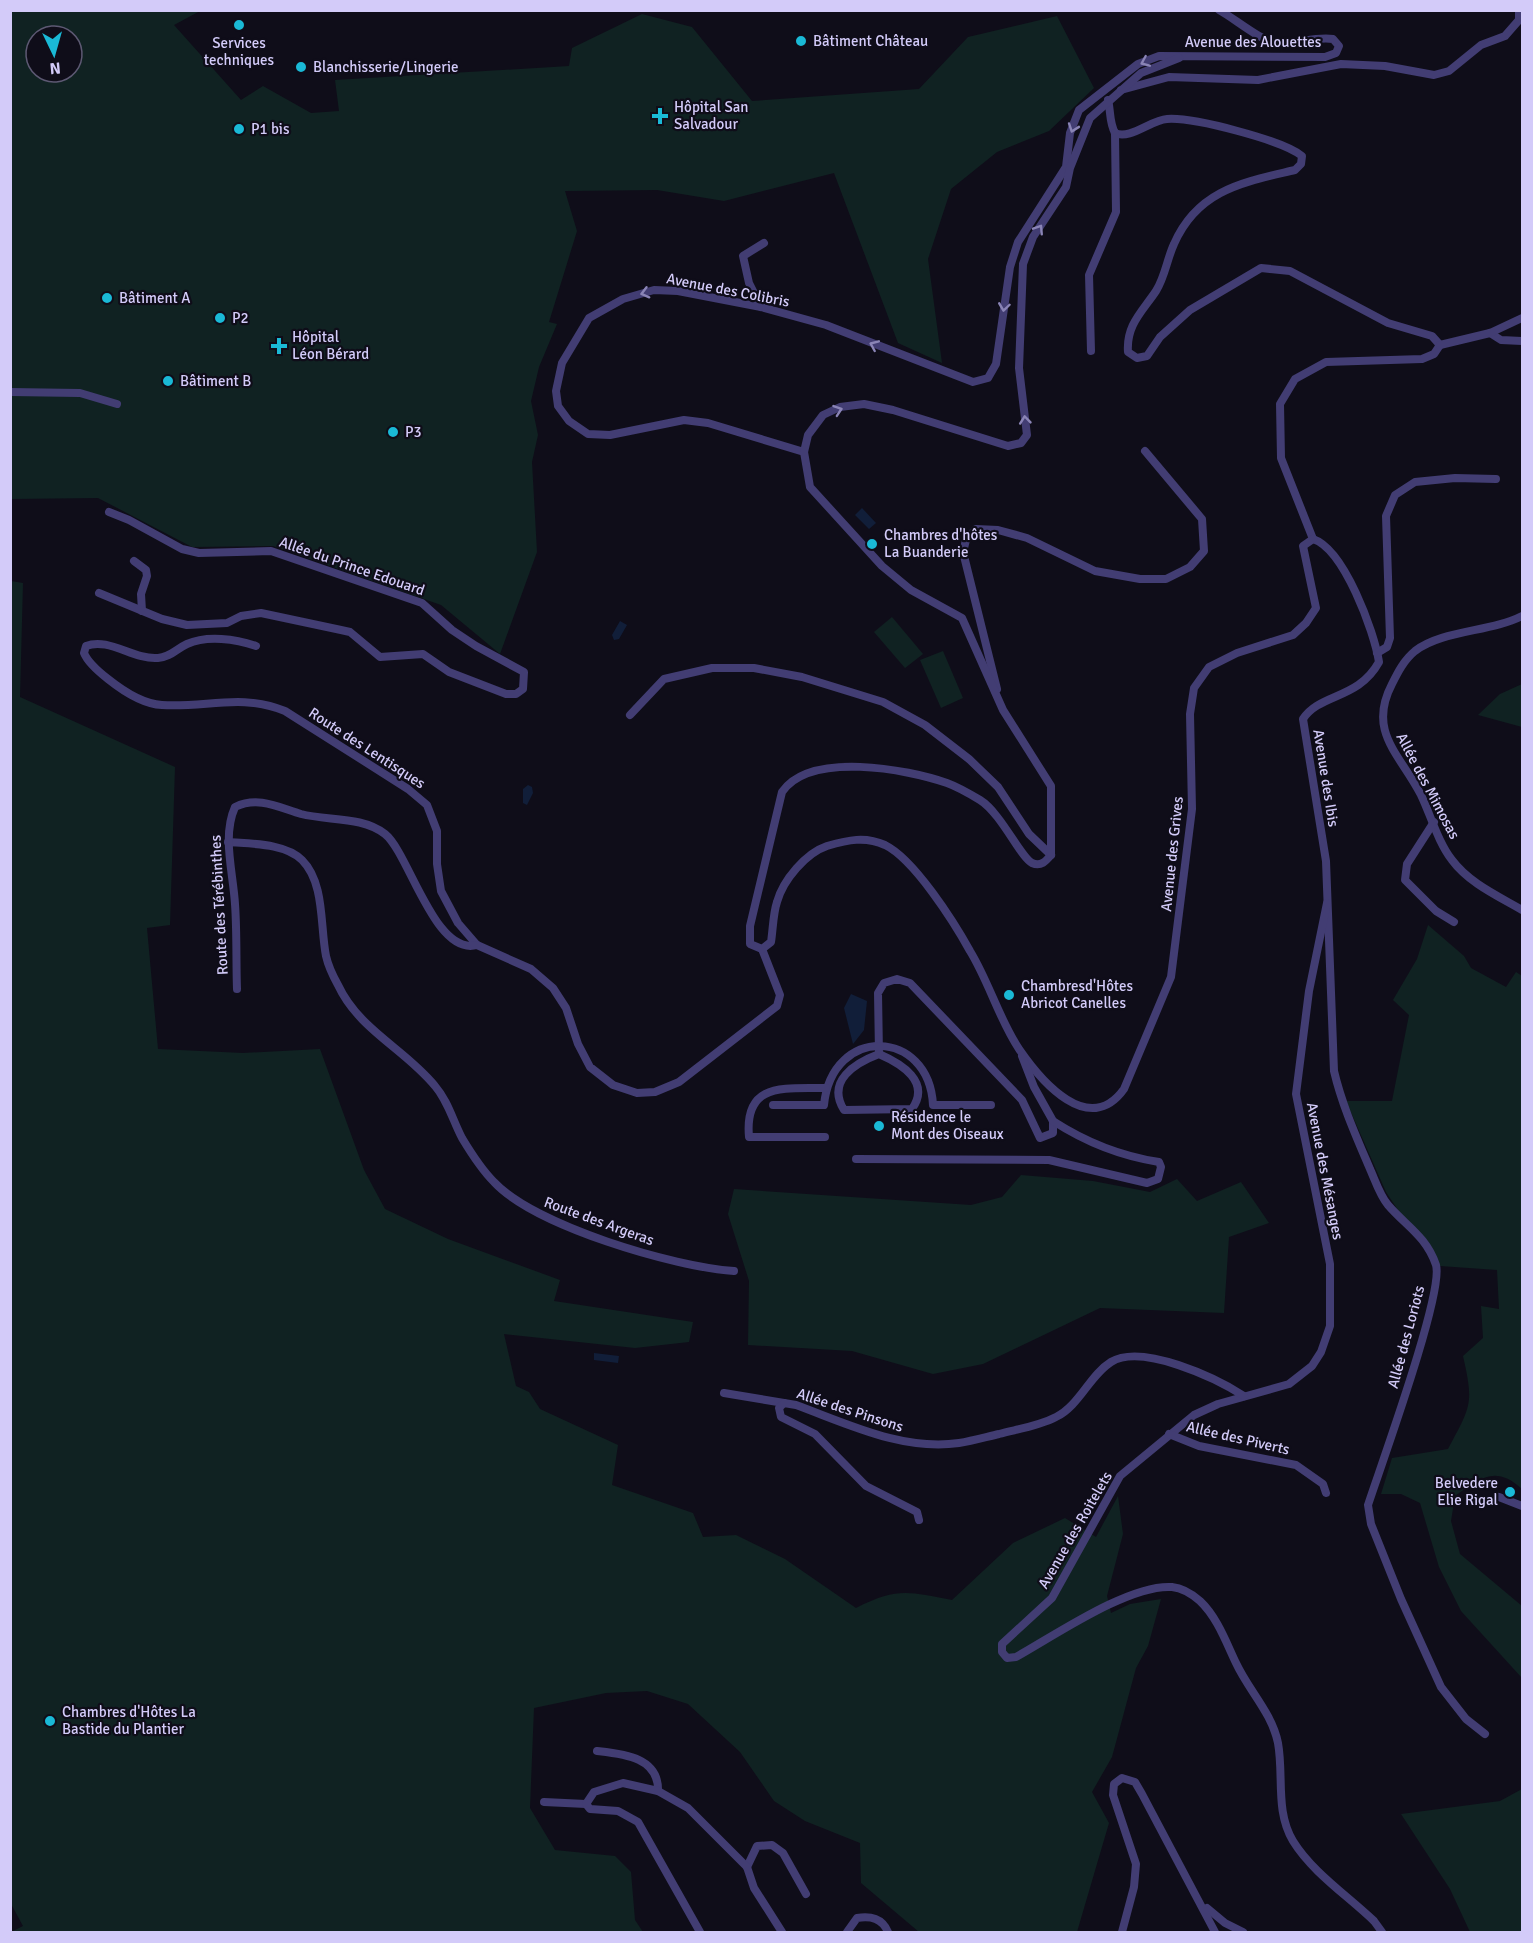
<svg xmlns="http://www.w3.org/2000/svg" width="1533" height="1943" font-family="Signika,sans-serif">
  <style>
    .green { fill: #102222; fill-rule: evenodd }
    .water { fill: #111e39 }
    .lines { fill: none; stroke-linecap: round; stroke-linejoin: round }
    .street { stroke: #423d73; stroke-width: 8 }
    .oneway { stroke: #8a84b6 }
    .poi-dot { fill: #1ab9d6; stroke: #0f0d19; stroke-width: 2 }
    .labels { text-anchor: middle; dominant-baseline: central; stroke-width: 4.5; stroke-linejoin: round; paint-order: stroke }
    .poi-label { font-size: 15px; fill: #d3cbf9; stroke: #0f0d19; text-anchor: start }
    .street-label { font-size: 15px; fill: #d3cbf9; stroke: #0f0d19 }
  </style>
  <rect width="100%" height="100%" fill="#0f0d19"/>
  <g class="green">
    <path d="M10 11H200L174 25 241 100 263 86 311 113 339 111 335 80 569 66 572 48 642 14 692 27 752 101 919 89 968 37 1057 16 1094 88 1049 131 997 152 951 189 928 259 942 363 898 343 834 173 724 201 657 190 565 191 577 231 549 322 557 324 539 367 531 401 538 435 532 462 537 552 500 654 441 605 273 546 192 547 98 498 11 499ZM36 36H72V72H36Z"/>
    <path d="M11 581 23 583 20 697 175 767 170 925 147 928 158 1049 243 1053 320 1049 364 1170 385 1209 448 1239 560 1280 554 1301 693 1322 689 1342 635 1348 504 1334 516 1386 529 1392 540 1409 618 1445 612 1485 693 1513 703 1537 736 1535 785 1559 856 1608C898 1587 908 1592 952 1600L1013 1543 1065 1518 1096 1537 1118 1496 1123 1534 1107 1596 1111 1613 1130 1604 1161 1599 1148 1646 1136 1668 1112 1757 1092 1792 1109 1823 1077 1932H919L861 1883 860 1843 805 1821 774 1801 740 1752 688 1704 647 1691 606 1693 534 1708 530 1808 555 1850 615 1856 631 1872 635 1920 643 1932H11L23 1926 10 1902Z"/>
    <polygon points="892,617 923,654 905,668 874,632"/>
    <polygon points="943,651 963,698 941,708 920,660"/>
    <polygon points="1522,684 1522,727 1478,715 1500,694"/>
    <path d="M1428 925 1464 956 1471 968 1506 987 1516 972 1522 976V1489C1495 1464 1479 1479 1455 1496L1451 1521 1460 1554 1522 1606V1678L1461 1611 1439 1567 1420 1503 1401 1494H1381L1392 1458 1448 1449C1471 1406 1474 1404 1463 1356L1483 1338 1481 1306 1499 1309 1497 1270 1440 1266 1410 1228 1386 1192 1346 1101H1392L1409 1015 1393 1000 1417 959Z"/>
    <polygon points="1021,1175 1093,1181 1150,1192 1177,1179 1197,1201 1241,1182 1269,1223 1229,1237 1224,1313 1100,1308 983,1364 933,1374 852,1351 748,1345 749,1281 728,1214 734,1189 971,1205 1002,1197"/>
    <polygon points="1522,1789 1522,1932 1470,1932 1450,1889 1401,1814 1500,1801"/>
  </g>
  <g class="water">
    <polygon points="862,508 876,523 869,529 855,515"/>
    <polygon points="620,621 627,625 619,639 614,640 612,635"/>
    <polygon points="528,785 532,787 533,793 527,805 523,803 523,789"/>
    <polygon points="851,994 867,1001 864,1030 853,1044 844,1008"/>
    <polygon points="594,1353 619,1356 618,1363 594,1360"/>
  </g>
  <g class="lines">
    <g class="street">
      <polyline points="1121,90 1169,77 1258,80 1341,64 1385,66 1434,75 1449,71 1481,45 1505,36 1519,20 1519,10"/>
      <path d="M1108 100C1111 112 1109 122 1115 133"/>
      <path d="M1115 133C1130 140 1151 120 1167 119 1193 117 1282 140 1302 156L1301 164 1295 170C1245 182 1198 189 1174 244 1167 259 1165 277 1156 291 1142 312 1126 325 1128 352L1137 358 1147 356 1160 337 1190 310 1261 268 1290 271 1388 323 1432 336 1440 345 1434 354 1422 359 1326 362 1295 379 1280 404 1281 458 1313 539"/>
      <polyline points="761,307 749,283 743,256 764,243"/>
      <polyline points="1490,333 1501,340 1522,341"/>
      <polyline points="1440,345 1490,333 1522,318"/>
      <polyline points="1091,351 1089,275 1116,212 1115,133"/>
      <polyline points="10,392 80,393 117,404"/>
      <path d="M804 452 708 423 684 420 610 435 588 434 569 421 558 406 556 391 562 363 589 318 623 299 654 290 678 291 761 307 826 325 973 382 988 378 996 364 1010 267 1018 242 1066 167 1070 133 1079 110 1138 64 1159 56 1325 57 1336 53 1339 46 1333 39C1314 36 1296 45 1277 43 1262 42 1234 18 1219 10"/>
      <path d="M1313 539C1344 549 1374 631 1379 662 1358 700 1320 693 1303 719L1326 861 1334 1071C1342 1105 1356 1136 1370 1169 1375 1180 1380 1196 1388 1205 1406 1226 1426 1236 1436 1265 1444 1293 1380 1468 1368 1505L1371 1524 1401 1599 1441 1687 1466 1719 1485 1734"/>
      <polyline points="134,561 146,570 147,576 141,594 142,611"/>
      <polyline points="99,593 162,619 187,625 227,623 241,616 261,613 341,630 350,632 380,657 423,654 449,672 506,694 516,694 523,689 524,672 476,646 452,630 422,603 271,551 199,553 182,549 129,520 109,512"/>
      <path d="M1522 616C1491 632 1442 630 1415 651 1404 660 1398 672 1392 684 1367 732 1400 754 1421 795 1431 816 1438 842 1452 860 1469 883 1498 896 1522 910"/>
      <path d="M256 646C236 639 207 635 187 644 176 649 171 657 158 658 133 660 109 637 86 646L84 653C88 663 99 672 108 679 123 691 142 704 162 705 206 708 241 693 285 711L408 789 427 805 437 831V864L441 891 458 923 477 945 531 969 553 988 566 1008 578 1044 590 1067 613 1085 637 1093 655 1092 679 1082 777 1006 780 995 762 949"/>
      <polyline points="1377,653 1387,647 1390,638 1386,516 1395,495 1415,482 1455,478 1496,479"/>
      <polyline points="997,689 963,552 966,540 976,529 998,530 1027,538 1095,571 1140,579 1166,579 1190,567 1204,551 1202,519 1145,451"/>
      <polyline points="630,715 664,679 712,668 754,668 802,677 883,702 925,725 969,759 998,787 1029,834 1051,855"/>
      <polyline points="1434,822 1407,864 1405,880 1436,911 1454,922"/>
      <path d="M228 842C251 844 285 843 302 860 325 883 320 926 326 956 328 965 333 976 338 985 359 1030 405 1049 435 1086 448 1101 453 1121 462 1138 471 1153 482 1170 494 1182 535 1226 674 1267 734 1271"/>
      <path d="M1051 855C1046 861 1041 867 1032 863 1021 858 1001 813 980 800 970 794 958 787 947 783 907 769 810 751 782 792L750 926V944L762 949 771 942C773 929 773 914 777 902 783 880 806 853 827 846 848 840 865 836 885 845 914 859 954 922 970 951 989 982 999 1019 1019 1049 1041 1081 1089 1138 1124 1089L1171 977 1192 809 1190 714 1194 688 1209 667 1237 653 1293 635 1306 623 1316 608 1303 546 1313 539"/>
      <polyline points="1051,855 1051,786 1003,710 962,618 911,590 882,566 810,487 804,452 808,435 823,415 840,407 864,404 893,410 1008,446 1021,443 1027,435 1019,368 1023,264 1033,237 1066,187 1070,168 1090,118 1141,73 1179,58"/>
      <path d="M1327 903 1309 991 1296 1094 1330 1264V1326L1321 1352 1312 1366 1289 1384 1218 1404 1194 1415 1120 1476 1052 1598 1002 1644V1652L1007 1658 1016 1657C1054 1636 1129 1584 1172 1587 1182 1588 1192 1594 1200 1601 1217 1617 1226 1642 1236 1663 1249 1691 1272 1713 1278 1743 1284 1776 1275 1811 1293 1841 1312 1872 1348 1896 1374 1921L1382 1932"/>
      <path d="M237 989C236 961 237 932 235 904 233 872 222 836 235 807 258 796 278 807 301 814 328 821 362 816 385 834 409 853 435 957 477 945"/>
      <path d="M879 1054C902 1064 931 1082 912 1109L844 1110C826 1081 855 1063 879 1054L878 993 884 983 897 979 910 983 1022 1100 1040 1138 1053 1133V1121L1034 1087 1022 1056"/>
      <path d="M773 1105H824C832 1025 929 1028 933 1105H991"/>
      <path d="M825 1137H749C744 1081 785 1089 826 1088"/>
      <path d="M856 1159 1049 1160 1147 1183 1158 1179 1161 1167 1159 1162C1120 1156 1087 1143 1053 1121"/>
      <polyline points="724,1393 784,1403"/>
      <polyline points="1169,1434 1199,1446 1296,1465 1323,1484 1326,1493"/>
      <polyline points="1499,1497 1522,1506"/>
      <path d="M919 1520 917 1512 866 1486 815 1434 781 1417 779 1408 784 1403 796 1405C848 1424 902 1451 959 1443 972 1441 986 1437 999 1434 1018 1429 1039 1426 1056 1417 1079 1406 1090 1375 1111 1362 1142 1343 1216 1378 1244 1396"/>
      <path d="M597 1751C623 1754 659 1757 658 1791"/>
      <polyline points="544,1802 586,1804"/>
      <polyline points="747,1867 757,1846 772,1845 783,1853 806,1894"/>
      <polyline points="1207,1908 1225,1923 1243,1932"/>
      <polyline points="700,1932 638,1822 618,1811 590,1809 586,1804 594,1792 623,1783 658,1791 688,1808 747,1867 754,1888 782,1932"/>
      <path d="M847 1932 857 1918C871 1916 882 1918 888 1932"/>
      <polyline points="1122,1932 1134,1887 1136,1864 1113,1795 1114,1784 1122,1778 1135,1782 1142,1794 1215,1932"/>
    </g>
  </g>
  <defs><path id="oneway-chevron" d="M-2-3.5L2.5 0L-2 3.5" fill="none" stroke-width="1.6" stroke-linecap="round" stroke-linejoin="round" transform="scale(1.5)"/></defs>
  <g class="oneway">
    <use href="#oneway-chevron" transform="translate(1145 62) rotate(157)"/>
    <use href="#oneway-chevron" transform="translate(1073 128) rotate(109)"/>
    <use href="#oneway-chevron" transform="translate(1039 229) rotate(-57)"/>
    <use href="#oneway-chevron" transform="translate(645 293) rotate(165)"/>
    <use href="#oneway-chevron" transform="translate(1004 307) rotate(98)"/>
    <use href="#oneway-chevron" transform="translate(874 345) rotate(-157)"/>
    <use href="#oneway-chevron" transform="translate(838 410) rotate(-19)"/>
    <use href="#oneway-chevron" transform="translate(1025 420) rotate(-96)"/>
  </g>
  <g class="poi-dot">
    <circle cx="239" cy="25" r="6"/>
    <circle cx="801" cy="41" r="6"/>
    <circle cx="301" cy="67" r="6"/>
    <path d="M657 107h6v6h6v6h-6v6h-6v-6h-6v-6h6z"/>
    <circle cx="239" cy="129" r="6"/>
    <circle cx="107" cy="298" r="6"/>
    <circle cx="220" cy="318" r="6"/>
    <path d="M276 337h6v6h6v6h-6v6h-6v-6h-6v-6h6z"/>
    <circle cx="168" cy="381" r="6"/>
    <circle cx="393" cy="432" r="6"/>
    <circle cx="872" cy="544" r="6"/>
    <circle cx="1009" cy="995" r="6"/>
    <circle cx="879" cy="1126" r="6"/>
    <circle cx="1510" cy="1492" r="6"/>
    <circle cx="50" cy="1721" r="6"/>
  </g>
  <g class="labels">
    <g class="poi-label">
      <text x="813" y="41">Bâtiment Château</text>
      <text x="239" y="43" text-anchor="middle">Services<tspan x="239" dy="17">techniques</tspan></text>
      <text x="313" y="67">Blanchisserie/Lingerie</text>
      <text x="674" y="107">Hôpital San<tspan x="674" dy="17">Salvadour</tspan></text>
      <text x="251" y="129">P1 bis</text>
      <text x="119" y="298">Bâtiment A</text>
      <text x="232" y="318">P2</text>
      <text x="292" y="337">Hôpital<tspan x="292" dy="17">Léon Bérard</tspan></text>
      <text x="180" y="381">Bâtiment B</text>
      <text x="405" y="432">P3</text>
      <text x="884" y="535">Chambres d'hôtes<tspan x="884" dy="17">La Buanderie</tspan></text>
      <text x="1021" y="986">Chambresd'Hôtes<tspan x="1021" dy="17">Abricot Canelles</tspan></text>
      <text x="891" y="1117">Résidence le<tspan x="891" dy="17">Mont des Oiseaux</tspan></text>
      <text x="1498" y="1483" text-anchor="end">Belvedere<tspan x="1498" dy="17">Elie Rigal</tspan></text>
      <text x="62" y="1712">Chambres d'Hôtes La<tspan x="62" dy="17">Bastide du Plantier</tspan></text>
    </g>
    <g class="street-label">
      <text x="1253" y="42">Avenue des Alouettes</text>
      <text transform="translate(728 290) rotate(11)">Avenue des Colibris</text>
      <text transform="translate(352 566) rotate(19)">Allée du Prince Edouard</text>
      <text transform="translate(367 748) rotate(33)">Route des Lentisques</text>
      <text transform="translate(1326 778) rotate(81)">Avenue des Ibis</text>
      <text transform="translate(1428 786) rotate(62)">Allée des Mimosas</text>
      <text transform="translate(1172 854) rotate(-84)">Avenue des Grives</text>
      <text transform="translate(219 905) rotate(-93)">Route des Térébinthes</text>
      <text transform="translate(1325 1171) rotate(79)">Avenue des Mésanges</text>
      <text transform="translate(599 1221) rotate(20)">Route des Argeras</text>
      <text transform="translate(1406 1337) rotate(-75)">Allée des Loriots</text>
      <text transform="translate(850 1410) rotate(18)">Allée des Pinsons</text>
      <text transform="translate(1238 1438) rotate(13)">Allée des Piverts</text>
      <text transform="translate(1075 1530) rotate(-60)">Avenue des Roitelets</text>
    </g>
  </g>
  <rect width="1533" height="1943" fill="none" stroke="#d3cbf9" stroke-width="24"/>
  <g transform="translate(54 54) rotate(175)"><circle r="28" fill="#0f0d19" stroke="#5d5973" stroke-width="1.5"/>
  <path d="M0-4.5L10 22L0 15L-10 22Z" fill="#1ab9d6"/>
  <text y="-9" font-size="16" font-weight="bold" text-anchor="middle" fill="#d3cbf9">N</text>
  </g>
</svg>
